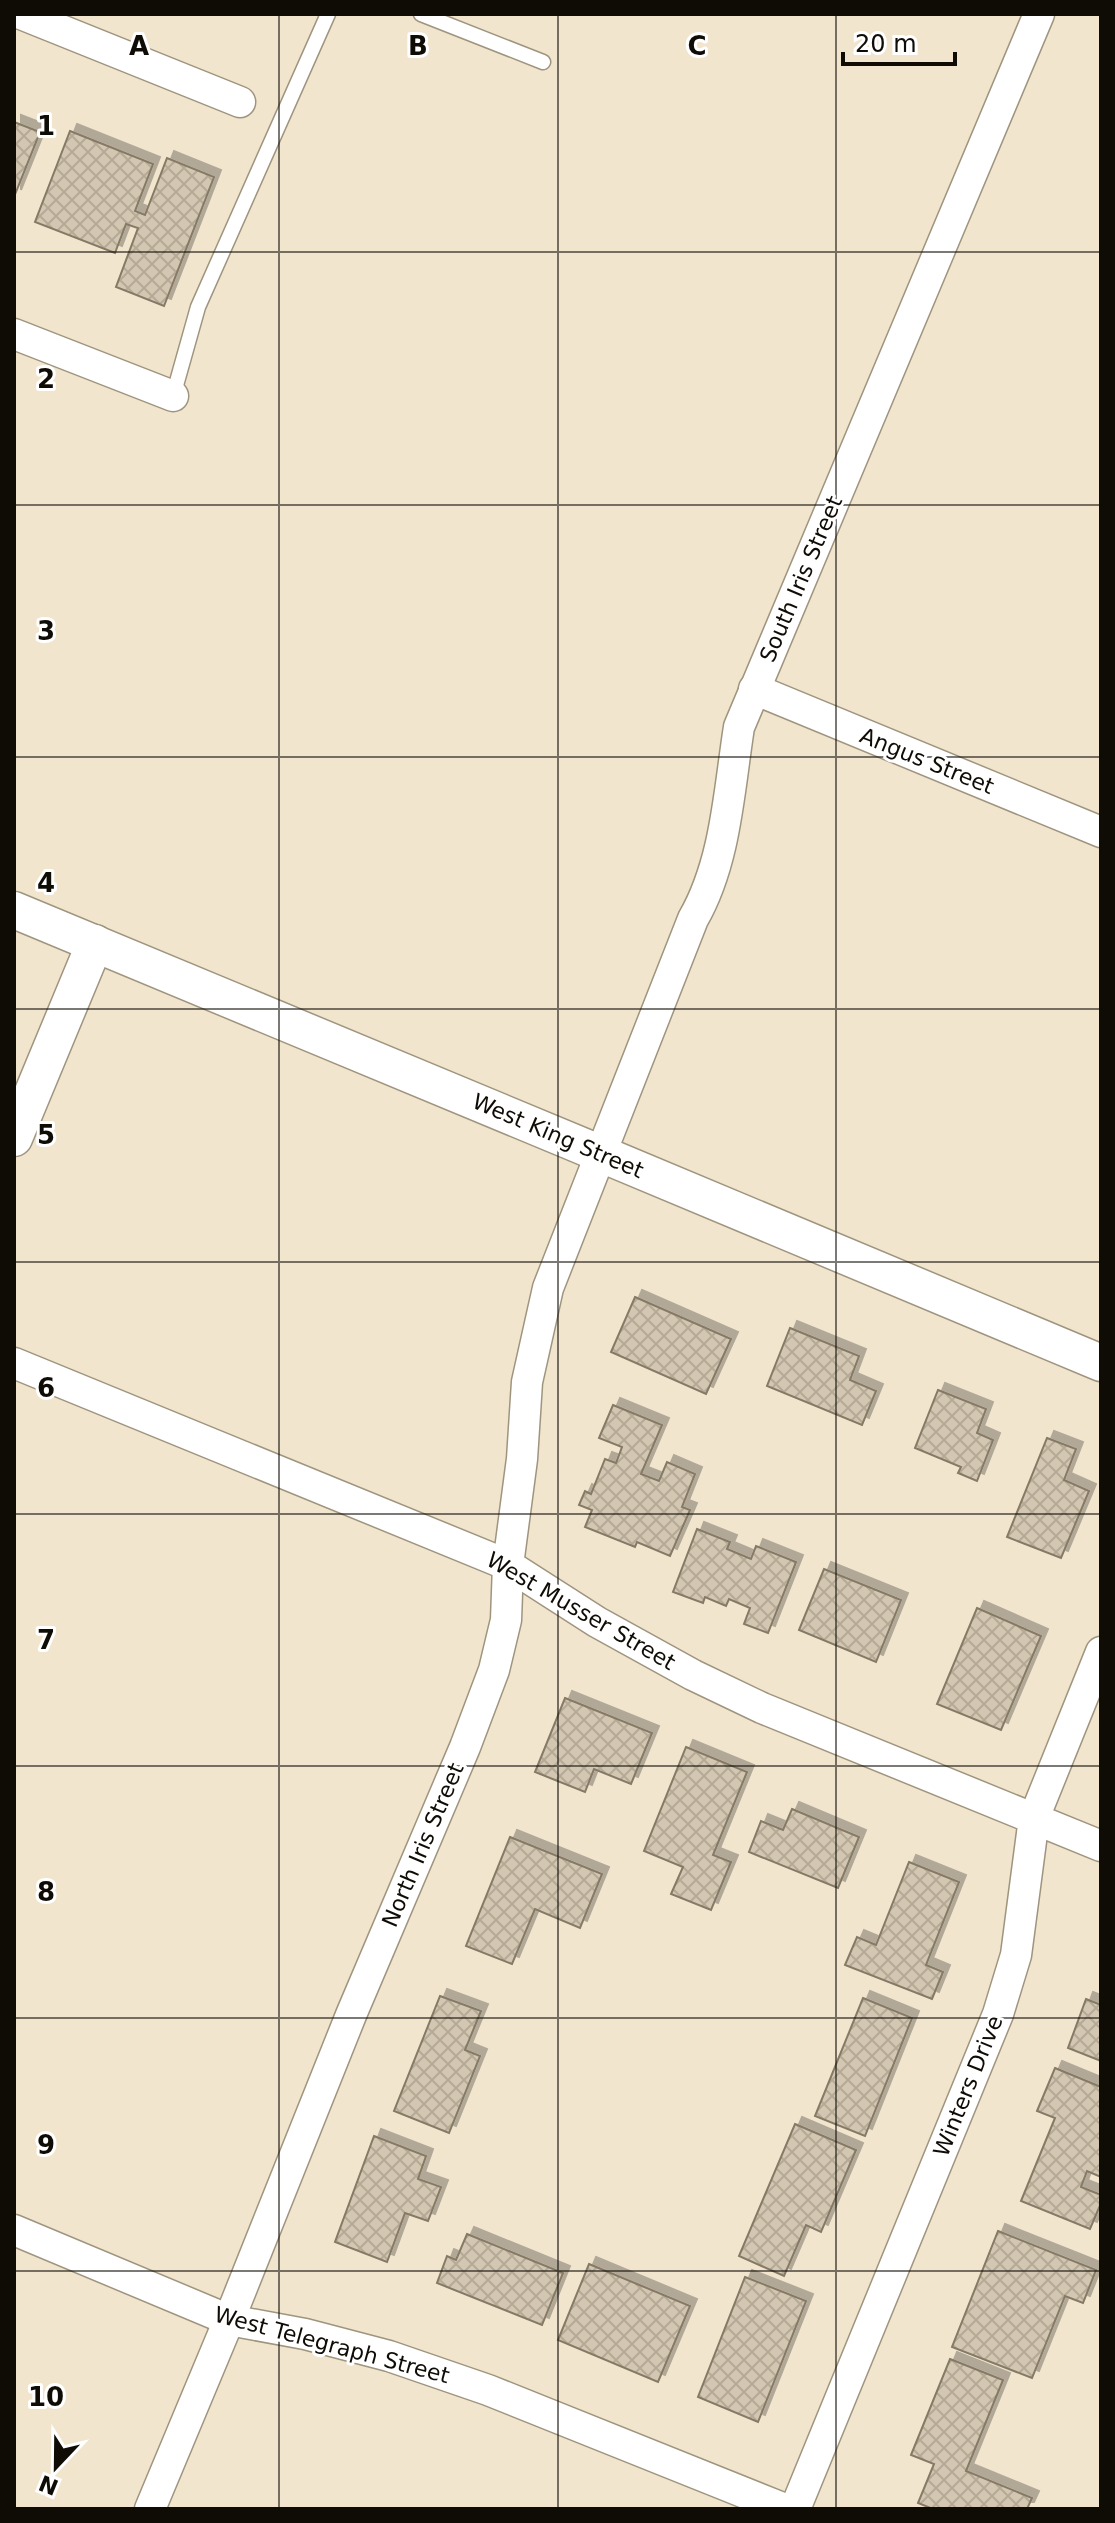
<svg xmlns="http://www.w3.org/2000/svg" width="1115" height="2523" font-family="'DejaVu Sans',sans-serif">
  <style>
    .building { fill: url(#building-cross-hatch); stroke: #857a65; stroke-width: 2; filter: url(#shadow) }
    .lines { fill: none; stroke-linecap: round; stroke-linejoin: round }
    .service-casing { stroke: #9f947e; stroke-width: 17 }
    .minor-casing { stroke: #9f947e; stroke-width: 33 }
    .tertiary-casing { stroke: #9f947e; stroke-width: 39 }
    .service { stroke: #fff; stroke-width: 14 }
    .minor { stroke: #fff; stroke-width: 30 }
    .tertiary { stroke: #fff; stroke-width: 36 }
    .grid { fill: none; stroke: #0f0b05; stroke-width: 2; stroke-opacity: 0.55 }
    .labels { text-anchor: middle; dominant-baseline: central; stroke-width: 6; stroke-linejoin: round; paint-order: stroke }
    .street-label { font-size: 22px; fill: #0f0b05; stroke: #fff }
    .grid-label { font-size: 26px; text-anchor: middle; font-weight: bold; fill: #0f0b05; stroke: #fff; stroke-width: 6; stroke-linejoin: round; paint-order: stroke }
  </style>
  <defs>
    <pattern id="building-cross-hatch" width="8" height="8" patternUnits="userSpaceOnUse" patternTransform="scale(2)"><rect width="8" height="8" fill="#d3c7b1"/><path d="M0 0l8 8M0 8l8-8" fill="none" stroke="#b4aa97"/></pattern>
    <filter id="shadow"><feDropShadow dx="7" dy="-7" stdDeviation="0" flood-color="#0004"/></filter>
  </defs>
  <rect width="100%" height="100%" fill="#f1e5ce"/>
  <g class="building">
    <polygon points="14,122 40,132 14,197"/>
    <polygon points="70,131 153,164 135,211 145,215 167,158 214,177 164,306 116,287 138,228 126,224 115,253 35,222"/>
    <polygon points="635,1297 731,1339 706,1394 611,1352"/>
    <polygon points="790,1328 859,1356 850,1380 876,1391 862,1425 767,1386"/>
    <polygon points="938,1390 986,1409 977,1433 993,1440 977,1481 958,1473 961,1467 915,1448"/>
    <polygon points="613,1405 662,1425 641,1474 659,1481 667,1462 695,1474 682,1507 690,1510 670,1556 637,1542 635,1547 585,1527 592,1510 579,1505 585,1491 591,1494 605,1459 616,1463 622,1447 599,1438"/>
    <polygon points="1047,1438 1076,1449 1064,1480 1089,1491 1061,1558 1007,1537"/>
    <polygon points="697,1529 730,1542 727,1549 751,1559 756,1546 796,1562 768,1633 744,1624 750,1608 729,1599 726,1606 705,1597 703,1603 673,1592"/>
    <polygon points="824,1569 901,1600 876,1662 799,1630"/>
    <polygon points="977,1608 1041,1636 1001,1730 937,1704"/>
    <polygon points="565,1698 652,1733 631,1784 594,1769 585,1792 535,1772"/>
    <polygon points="686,1747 747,1772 713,1855 731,1862 711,1910 671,1894 683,1867 644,1851"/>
    <polygon points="792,1809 859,1837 838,1888 749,1852 761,1821 783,1830"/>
    <polygon points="510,1837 602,1874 580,1928 535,1909 512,1964 466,1946"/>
    <polygon points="909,1862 959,1882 926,1965 943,1972 932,1999 845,1965 857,1937 876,1945"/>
    <polygon points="440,1996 481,2011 465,2050 480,2056 449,2133 394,2111"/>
    <polygon points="863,1998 912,2018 865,2136 815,2116"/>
    <polygon points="1086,1999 1101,2005 1101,2061 1068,2048"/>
    <polygon points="1055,2068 1101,2087 1101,2177 1087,2171 1081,2187 1101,2195 1101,2203 1090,2229 1021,2201 1055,2118 1037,2111"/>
    <polygon points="795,2124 856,2150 821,2232 806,2225 784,2276 739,2256"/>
    <polygon points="374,2136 426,2156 418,2179 441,2187 428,2221 405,2213 387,2262 335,2242"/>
    <polygon points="998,2231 1096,2270 1083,2303 1065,2296 1032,2378 952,2347"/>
    <polygon points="467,2234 563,2273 542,2325 437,2283 447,2256 456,2260"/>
    <polygon points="589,2264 690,2306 658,2382 558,2340"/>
    <polygon points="745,2277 806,2301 758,2422 698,2397"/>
    <polygon points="950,2359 1003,2380 966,2471 1032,2498 1027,2509 933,2509 918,2503 934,2464 911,2455"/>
  </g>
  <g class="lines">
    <g class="service-casing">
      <g id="service">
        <polyline points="421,14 543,62"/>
        <polyline points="173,396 198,307 328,14"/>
      </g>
    </g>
    <g class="minor-casing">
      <g id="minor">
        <polyline points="21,14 240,102"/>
        <polyline points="14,334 173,396"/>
        <polyline points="754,689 1101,832"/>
        <polyline points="14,1363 508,1565 597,1622 693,1675 762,1708 1101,1846"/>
        <polyline points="14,2230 229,2320 305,2334 389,2356 488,2390 785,2509"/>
        <path d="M150 2509 229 2320 351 2015 465 1747 494 1670 506 1620 508 1565 522 1459 527 1382 548 1288 693 919C726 862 729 790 739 727L1039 14"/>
        <polyline points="795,2509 998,2014 1016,1955 1034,1818 1101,1652"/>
      </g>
    </g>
    <g class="tertiary-casing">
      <g id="tertiary">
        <path d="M14 910C378 1058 738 1213 1101 1363"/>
        <polyline points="14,1138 95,943"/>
      </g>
    </g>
    <use href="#service" class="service"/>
    <use href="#minor" class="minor"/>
    <use href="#tertiary" class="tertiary"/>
  </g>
  <path class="grid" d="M279 14V2509M558 14V2509M836 14V2509M14 252H1101M14 505H1101M14 757H1101M14 1009H1101M14 1262H1101M14 1514H1101M14 1766H1101M14 2018H1101M14 2271H1101"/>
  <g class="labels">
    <g class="street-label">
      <text transform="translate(801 579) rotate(-67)">South Iris Street</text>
      <text transform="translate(927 761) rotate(22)">Angus Street</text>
      <text transform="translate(558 1136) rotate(23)">West King Street</text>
      <text transform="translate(581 1611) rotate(30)">West Musser Street</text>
      <text transform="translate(423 1845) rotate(-67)">North Iris Street</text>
      <text transform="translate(968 2086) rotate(-68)">Winters Drive</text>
      <text transform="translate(332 2345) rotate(15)">West Telegraph Street</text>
    </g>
  </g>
  <g class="grid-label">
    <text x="139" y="55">A</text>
    <text x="418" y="55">B</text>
    <text x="697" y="55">C</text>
    <text x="46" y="135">1</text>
    <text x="46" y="388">2</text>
    <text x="46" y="640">3</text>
    <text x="46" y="892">4</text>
    <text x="46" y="1144">5</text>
    <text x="46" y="1397">6</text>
    <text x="46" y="1649">7</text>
    <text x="46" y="1901">8</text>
    <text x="46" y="2154">9</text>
    <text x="46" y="2406">10</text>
  </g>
  <rect width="1115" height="2523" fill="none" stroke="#0f0b05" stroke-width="32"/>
  <g transform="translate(56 2467) rotate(202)" stroke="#ffffff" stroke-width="6" paint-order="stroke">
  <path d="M0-6L14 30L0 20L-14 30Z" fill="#0f0b05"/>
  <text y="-12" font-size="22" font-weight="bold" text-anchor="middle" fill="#0f0b05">N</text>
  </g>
  <path d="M843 52v12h112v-12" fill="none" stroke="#0f0b05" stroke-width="4"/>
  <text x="855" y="52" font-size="24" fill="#0f0b05" stroke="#ffffff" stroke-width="6" paint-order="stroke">20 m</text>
</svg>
